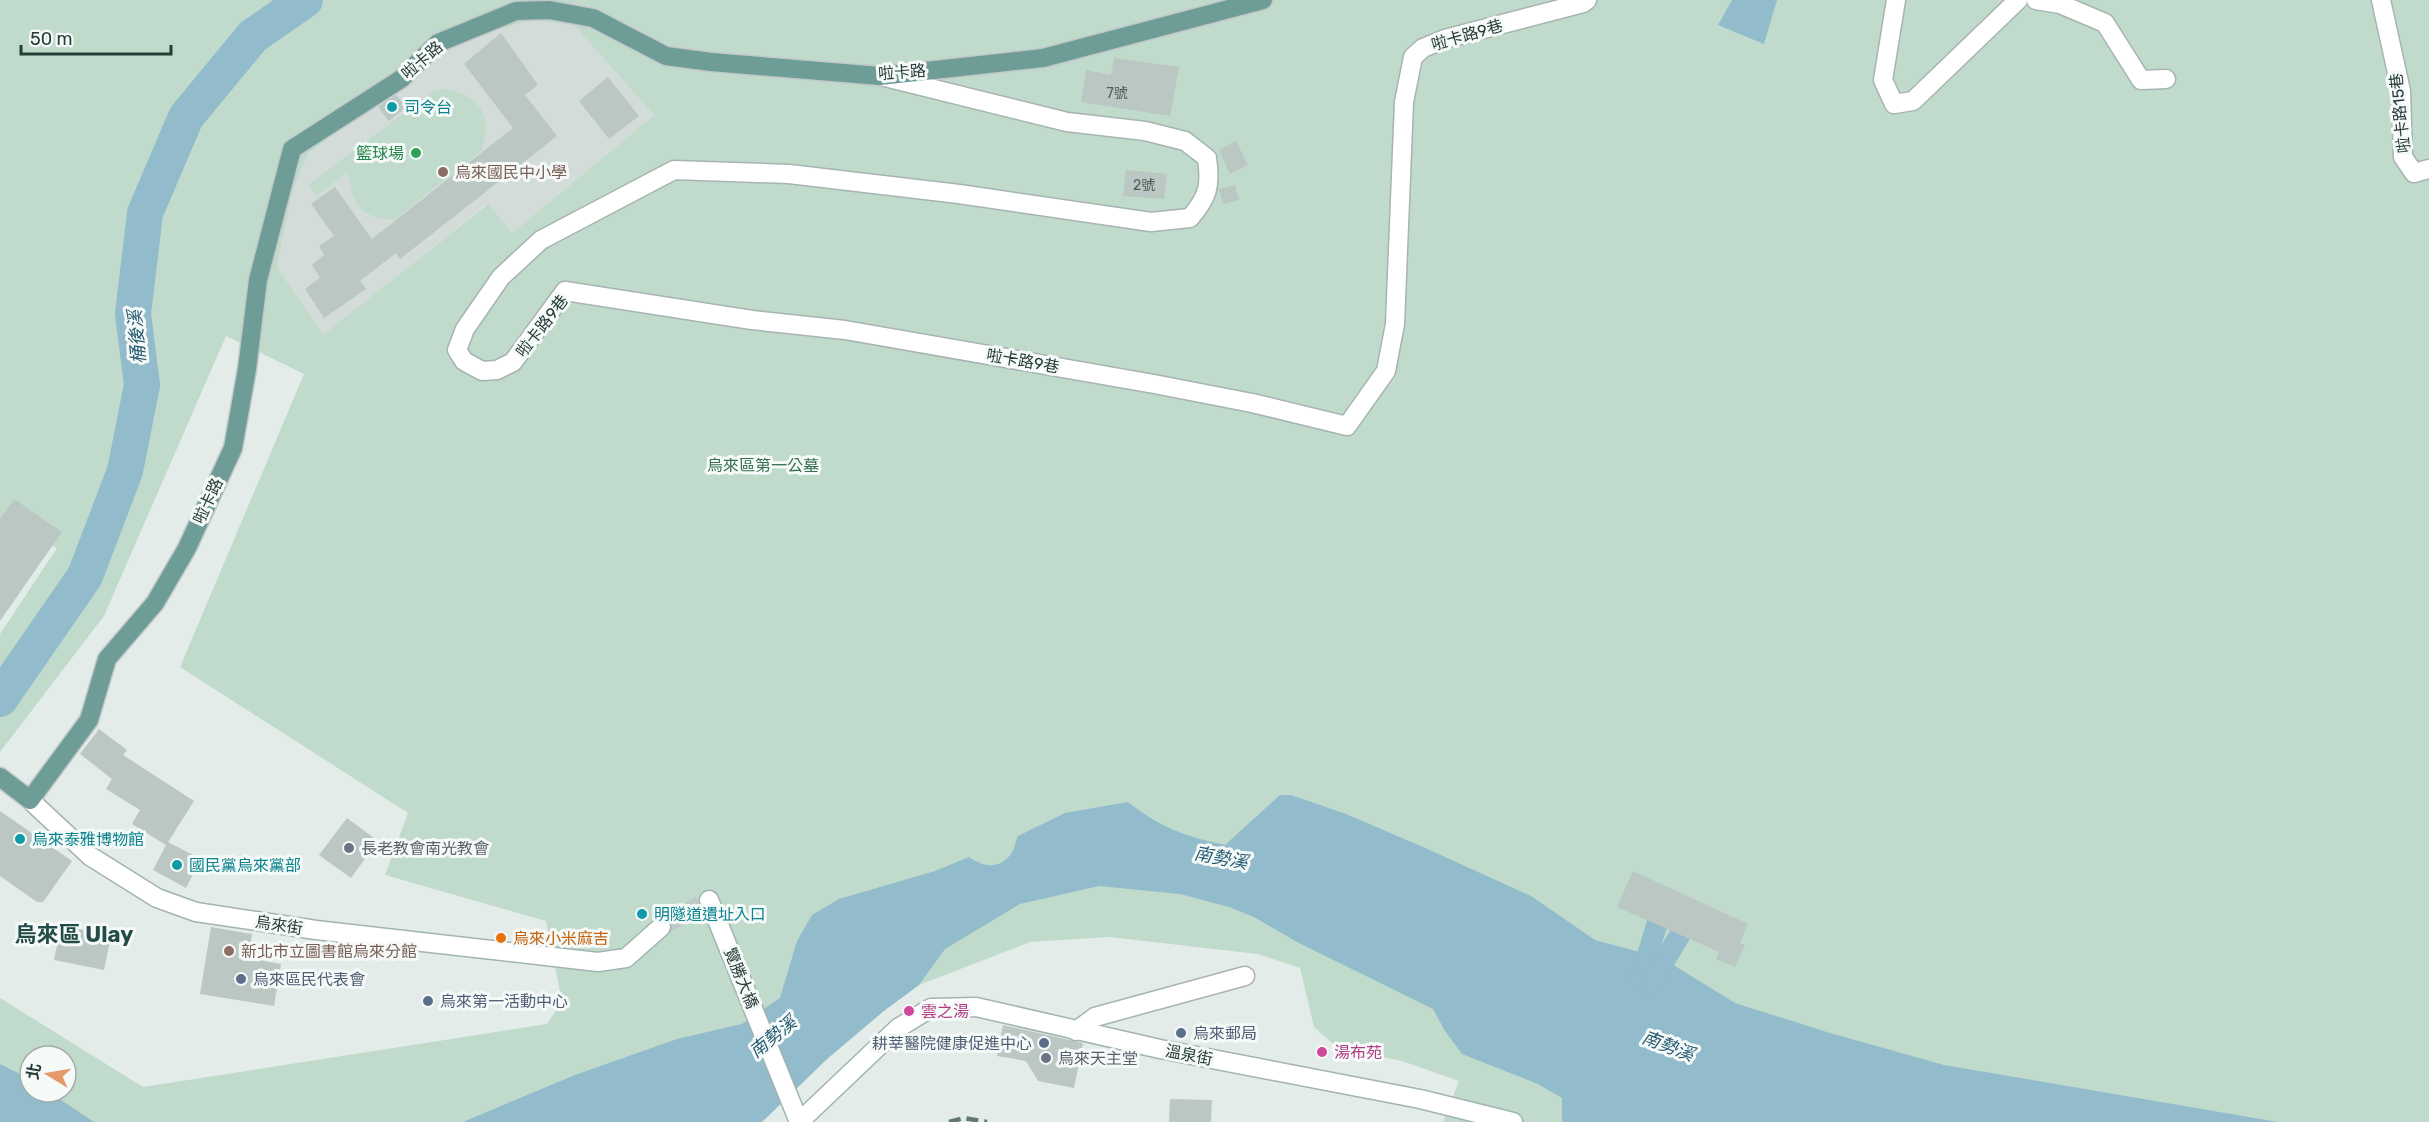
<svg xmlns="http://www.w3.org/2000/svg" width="2429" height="1122" font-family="Rubik,'Noto Sans TC',sans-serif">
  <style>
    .built { fill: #d3dcd9 }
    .green { fill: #c0dbcb; fill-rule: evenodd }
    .water { fill: #92bbcb }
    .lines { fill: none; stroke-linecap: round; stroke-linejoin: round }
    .canal { stroke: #92bbcb; stroke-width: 21 }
    .river { stroke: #92bbcb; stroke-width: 36 }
    .building { fill: #bac7c3 }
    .secondary-tunnel { stroke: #bec9c7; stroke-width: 18; stroke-dasharray: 18 9; stroke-linecap: butt }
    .street-casing { stroke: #a7b4b1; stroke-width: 21 }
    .secondary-casing { stroke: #a1b4b0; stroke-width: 21 }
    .primary-casing { stroke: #c2c8c8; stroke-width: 21 }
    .street { stroke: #fff; stroke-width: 18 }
    .secondary { stroke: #fff; stroke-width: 18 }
    .primary { stroke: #6e9d97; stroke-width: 18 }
    .rail { stroke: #607774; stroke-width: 4.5; stroke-dasharray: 12 6; stroke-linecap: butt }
    .culture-dot { fill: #0f9aa8; stroke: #f5f9f7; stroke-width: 2 }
    .leisure-dot { fill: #2e9e5b; stroke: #f5f9f7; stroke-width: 2 }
    .education-dot { fill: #8d6e63; stroke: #f5f9f7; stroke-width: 2 }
    .worship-dot { fill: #6b7280; stroke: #f5f9f7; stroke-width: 2 }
    .food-dot { fill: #e8710a; stroke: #f5f9f7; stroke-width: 2 }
    .service-dot { fill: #5c6f8a; stroke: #f5f9f7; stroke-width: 2 }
    .hotel-dot { fill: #d1479c; stroke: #f5f9f7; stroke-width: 2 }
    .labels { text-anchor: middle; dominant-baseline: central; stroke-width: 6; stroke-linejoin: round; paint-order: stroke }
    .number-label { font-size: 14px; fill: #4a5f5c }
    .street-label { font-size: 16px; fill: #253c39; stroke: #f5f9f7 }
    .culture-label { font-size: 16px; fill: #0d838f; stroke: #f5f9f7; text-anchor: start }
    .leisure-label { font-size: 16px; fill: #27864d; stroke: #f5f9f7; text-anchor: end }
    .education-label { font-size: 16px; fill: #785e54; stroke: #f5f9f7; text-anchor: start }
    .park-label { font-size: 16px; fill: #346f52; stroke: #f5f9f7 }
    .worship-label { font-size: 16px; fill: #5b616d; stroke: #f5f9f7; text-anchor: start }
    .food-label { font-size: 16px; fill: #c56008; stroke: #f5f9f7; text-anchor: start }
    .service-label { font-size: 16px; fill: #4e5e75; stroke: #f5f9f7; text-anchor: start }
    .hotel-label { font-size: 16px; fill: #b23c85; stroke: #f5f9f7; text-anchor: start }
    .water-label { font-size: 18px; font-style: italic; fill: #255b72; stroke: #f5f9f7 }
    .district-label { font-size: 22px; font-weight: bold; fill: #234c48; stroke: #f5f9f7 }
  </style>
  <rect width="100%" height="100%" fill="#e4ecea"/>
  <polygon class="built" points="531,20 575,25 654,115 512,233 487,204 323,336 277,267 293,190 308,154 432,59 444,47"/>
  <g class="green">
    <path d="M0 0H2429V1122H1443L1459 1081 1402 1061 1338 1048 1314 1027 1300 968 1258 954 1109 937 1030 942 919 985 885 1010 827 1059 762 1122H0V998L143 1087 547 1024 562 1002 546 921 385 875 408 813 180 667 304 374 226 336 104 616 0 752V634L57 548 0 520ZM531 20 574 25 654 115 512 233 488 204 323 335 277 267 293 190 308 154 432 59 444 47ZM30 1056H66V1092H30Z"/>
    <path d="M444 89C480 96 493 114 482 150L394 220C361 218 351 204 348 172L316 196 308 185 432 92Z"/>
  </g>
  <g class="water">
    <polygon points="1732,0 1777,0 1764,44 1718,25"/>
    <path d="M1280 795H1291L1346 814 1423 847 1531 896 1595 940 1662 958 1735 1003 1830 1033 1944 1065 2278 1122H1564L1562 1121V1098L1538 1084 1462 1054 1445 1031 1433 1009 1297 942 1254 917 1229 907 1180 894 1099 886 1020 904 945 949 919 985 885 1010 827 1059 762 1122H463L575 1075 677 1039 742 1024 780 998 797 941 812 915 839 899 935 871 969 857C983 867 999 870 1011 854 1015 849 1015 841 1018 836L1065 813 1128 802C1161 828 1185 836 1225 845Z"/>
    <polygon points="0,1064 30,1079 30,1092 49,1092 94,1122 0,1122"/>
  </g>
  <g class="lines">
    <g class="canal">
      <polyline points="1640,980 1663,904"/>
      <polyline points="1650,985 1690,918"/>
    </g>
    <polyline class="river" points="0,699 85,576 125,471 142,385 133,314 145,213 186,117 253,36 305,0"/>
  </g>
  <g class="building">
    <polygon points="501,33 538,85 525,95 557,136 400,259 396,253 360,281 366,289 324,318 305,289 320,278 312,265 324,255 319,246 334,236 311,204 335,187 372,239 513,128 464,64"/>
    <polygon points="1114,58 1179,67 1170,116 1081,102 1086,70 1111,75"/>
    <polygon points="608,77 639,116 609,139 579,101"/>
    <polygon points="396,95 406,107 389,121 378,107"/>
    <polygon points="1236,141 1248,165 1230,174 1219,150"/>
    <polygon points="1126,170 1167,174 1164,199 1123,196"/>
    <polygon points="1235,185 1239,200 1223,204 1219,189"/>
    <polygon points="14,499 62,532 0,621 0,519"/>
    <polygon points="99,729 127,750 123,755 194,801 168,842 201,859 186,888 153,870 166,845 132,824 140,810 106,789 112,779 80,754"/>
    <polygon points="0,811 72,861 43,902 37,902 0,876"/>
    <polygon points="347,818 378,841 351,878 319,855"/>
    <polygon points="1633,871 1748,924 1740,943 1745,945 1735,967 1716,959 1719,952 1617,907"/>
    <polygon points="61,925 111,936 104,970 54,960"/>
    <polygon points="211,927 252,934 248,958 281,964 274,1006 200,994"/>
    <polygon points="1003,1025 1083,1043 1074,1088 1038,1081 1026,1061 997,1056"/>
    <polygon points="1170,1099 1212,1100 1211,1122 1169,1122"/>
  </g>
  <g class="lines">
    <polyline class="secondary-tunnel" points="661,927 709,900"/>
    <g class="street-casing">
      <g id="street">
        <polyline points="1896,0 1883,80 1894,104 1913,101 2018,0"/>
        <polyline points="2036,0 2060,4 2105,23 2141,80 2166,79"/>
        <polyline points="2381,0 2401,91 2403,157 2414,173 2429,169"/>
        <path d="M881 76 1067 122 1145 131 1185 141 1207 158C1211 186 1208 197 1190 218L1151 222 959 194 789 174 674 170 541 240 501 277 465 329 457 350 464 361 482 371 497 370 513 362 565 291 752 320 845 330 1154 384 1252 403 1347 426 1386 371 1395 324 1404 102 1413 57 1423 48 1445 39 1583 3 1587 0"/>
        <polyline points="1076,1031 1095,1017 1245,976"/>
      </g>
    </g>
    <g class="secondary-casing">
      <g id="secondary">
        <polyline points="30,800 90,856 157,898 196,912 316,930 598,962 626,958 661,927"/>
        <polyline points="709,900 799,1122"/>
        <polyline points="799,1122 898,1028 931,1008 976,1007 1160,1049 1420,1099 1513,1122"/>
      </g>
    </g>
    <g class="primary-casing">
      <polyline id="primary" points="0,777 30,800 89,720 107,659 155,603 187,548 233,448 247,369 258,280 292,149 401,79 438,43 516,11 549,10 593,18 666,56 711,62 880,76 1043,58 1263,0"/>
    </g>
    <use href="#street" class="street"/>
    <use href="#secondary" class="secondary"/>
    <use href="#primary" class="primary"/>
    <polyline class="rail" points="949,1122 964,1118 987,1122"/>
  </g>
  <g class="culture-dot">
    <circle cx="392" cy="107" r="6"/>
    <circle cx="20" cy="839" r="6"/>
    <circle cx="177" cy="865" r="6"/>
    <circle cx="642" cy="914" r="6"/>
  </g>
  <circle class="leisure-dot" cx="416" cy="153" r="6"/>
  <g class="education-dot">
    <circle cx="443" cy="172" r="6"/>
    <circle cx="229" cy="951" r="6"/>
  </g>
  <g class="worship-dot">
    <circle cx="349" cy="848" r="6"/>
    <circle cx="1046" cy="1058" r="6"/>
  </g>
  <circle class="food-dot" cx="501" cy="938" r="6"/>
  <g class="service-dot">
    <circle cx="241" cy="979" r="6"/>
    <circle cx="428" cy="1001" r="6"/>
    <circle cx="1181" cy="1033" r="6"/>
    <circle cx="1044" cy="1043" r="6"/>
  </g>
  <g class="hotel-dot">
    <circle cx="909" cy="1011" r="6"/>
    <circle cx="1322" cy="1052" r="6"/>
  </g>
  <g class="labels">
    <g class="number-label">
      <text x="1117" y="93">7號</text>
      <text x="1144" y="185">2號</text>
    </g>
    <g class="street-label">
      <text transform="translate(1467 35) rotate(-16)">啦卡路9巷</text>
      <text transform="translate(422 60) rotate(-41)">啦卡路</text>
      <text transform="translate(902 72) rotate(-4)">啦卡路</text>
      <text transform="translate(2400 113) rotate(-96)">啦卡路15巷</text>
      <text transform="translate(542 326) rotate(-52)">啦卡路9巷</text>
      <text transform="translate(1023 361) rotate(10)">啦卡路9巷</text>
      <text transform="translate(208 501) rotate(-65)">啦卡路</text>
      <text transform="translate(279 925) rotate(9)">烏來街</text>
      <text transform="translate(741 978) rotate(68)">覽勝大橋</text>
      <text transform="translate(1189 1055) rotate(11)">溫泉街</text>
    </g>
    <g class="culture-label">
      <text x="404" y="107">司令台</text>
      <text x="32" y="839">烏來泰雅博物館</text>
      <text x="189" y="865">國民黨烏來黨部</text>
      <text x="654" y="914">明隧道遺址入口</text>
    </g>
    <g class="leisure-label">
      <text x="404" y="153">籃球場</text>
    </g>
    <g class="education-label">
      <text x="455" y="172">烏來國民中小學</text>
      <text x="241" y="951">新北市立圖書館烏來分館</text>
    </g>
    <g class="park-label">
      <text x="763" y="465">烏來區第一公墓</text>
    </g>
    <g class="worship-label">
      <text x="361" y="848">長老教會南光教會</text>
      <text x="1058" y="1058">烏來天主堂</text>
    </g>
    <g class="food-label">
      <text x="513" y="938">烏來小米麻吉</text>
    </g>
    <g class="service-label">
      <text x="253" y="979">烏來區民代表會</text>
      <text x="440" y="1001">烏來第一活動中心</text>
      <text x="1193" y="1033">烏來郵局</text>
      <text x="1032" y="1043" text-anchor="end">耕莘醫院健康促進中心</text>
    </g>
    <g class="hotel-label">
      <text x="921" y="1011">雲之湯</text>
      <text x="1334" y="1052">湯布苑</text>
    </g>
    <g class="water-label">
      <text transform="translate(137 337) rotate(-95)">桶後溪</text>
      <text transform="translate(1221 858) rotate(11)">南勢溪</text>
      <text transform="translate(773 1037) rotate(-39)">南勢溪</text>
      <text transform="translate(1668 1046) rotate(21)">南勢溪</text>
    </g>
    <g class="district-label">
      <text x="74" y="934">烏來區 Ulay</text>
    </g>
  </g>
  <g transform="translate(48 1074) rotate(281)"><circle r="28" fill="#f5f9f7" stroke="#a2adab" stroke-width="1.5"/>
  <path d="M0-4.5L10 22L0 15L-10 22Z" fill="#e4996b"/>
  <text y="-9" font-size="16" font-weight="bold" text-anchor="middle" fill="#253c39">北</text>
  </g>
  <path d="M21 45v9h150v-9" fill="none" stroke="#253c39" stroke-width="3"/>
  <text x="30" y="45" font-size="18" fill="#253c39" stroke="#f5f9f7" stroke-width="4.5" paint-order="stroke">50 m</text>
</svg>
